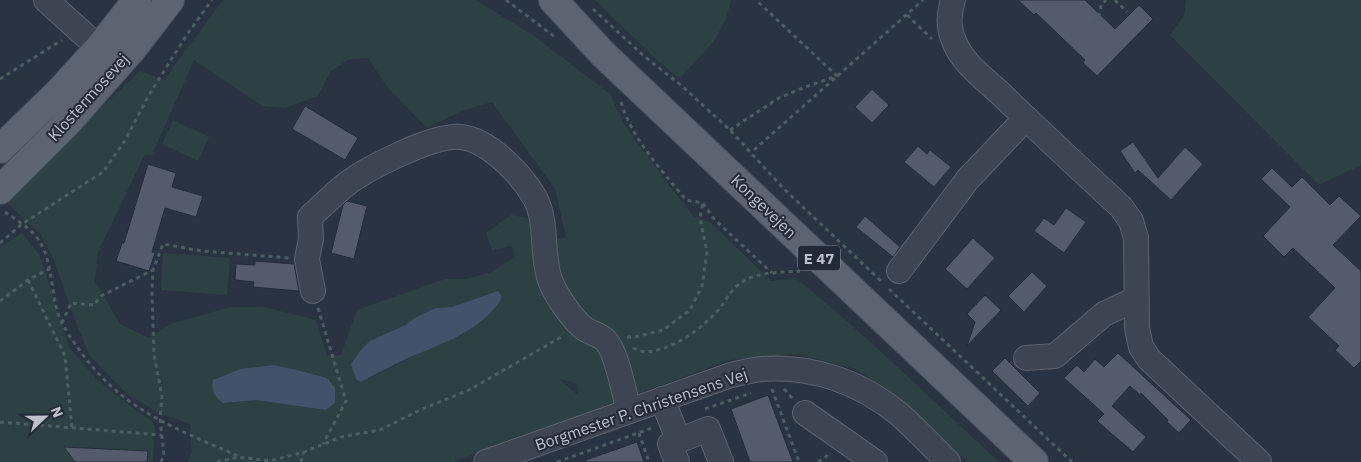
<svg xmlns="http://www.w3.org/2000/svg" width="1361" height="462" font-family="'IBM Plex Sans',sans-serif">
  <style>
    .green { fill: #2d4144; fill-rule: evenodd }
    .water { fill: #43526b }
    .building { fill: #545c6c; stroke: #252c39 }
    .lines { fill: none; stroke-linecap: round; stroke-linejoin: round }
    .minor-casing { stroke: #5d636f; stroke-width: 26 }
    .major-casing { stroke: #484e5b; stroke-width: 30 }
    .path { stroke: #4c5e62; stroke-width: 3; stroke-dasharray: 4 4; stroke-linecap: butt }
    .minor { stroke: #3e4552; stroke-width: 24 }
    .major { stroke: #5d6471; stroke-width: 28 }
    .labels { text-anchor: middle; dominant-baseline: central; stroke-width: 4; stroke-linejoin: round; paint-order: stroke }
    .shield { fill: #232a37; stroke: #8e949f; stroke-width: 1 }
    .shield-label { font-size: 15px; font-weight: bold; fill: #bcc1cc }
    .street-label { font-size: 16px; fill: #bcc1cc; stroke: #232a37 }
  </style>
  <rect width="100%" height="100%" fill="#2a3342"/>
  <g class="green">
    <path d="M223 0H476L534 36 610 94 626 128 693 216 711 223 771 281 796 278C867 336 932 400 999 462H967L900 398 855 369 799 354 729 360 453 462H188L192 452 190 424 157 412 127 394 90 356 74 318 54 260 40 234 3 199 140 71 164 80ZM368 58 388 88 427 128 464 110 492 102 555 189 566 237 537 243 532 219 511 215 486 233 492 250 511 246 515 257 492 272 466 279H445L357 310 341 355 327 356 316 320 263 307H231L170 324 149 338 120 324 95 281 98 252 145 154 152 155 194 60 262 106 285 108 318 96 331 71 350 59ZM482 297 423 352 361 382 380 336 405 325 415 318 435 308 452 307ZM274 365 309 373 335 403 326 410 256 400 223 403 213 380 240 369ZM559 379 576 383 579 394 578 395Z"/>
    <polygon points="595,0 731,0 726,19 714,41 680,78 659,62"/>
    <polygon points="1186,0 1361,0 1361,165 1319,185 1170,35 1184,15"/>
    <polygon points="173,120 209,137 198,161 162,144"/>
    <polygon points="22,233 40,256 69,347 96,379 134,409 151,420 155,427 153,460 150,462 0,462 0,247"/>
    <polygon points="163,253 230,258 227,295 161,290"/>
  </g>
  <g class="water">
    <path d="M498 291 502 297C485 330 438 345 406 359 391 366 376 374 361 382L356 379 351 364 360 351 370 341 405 325 415 318 435 308 452 307Z"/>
    <path d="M274 365 297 370 327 378 335 388V403L326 410 256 400 223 403C215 396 211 392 213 380L240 369Z"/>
  </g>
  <g class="building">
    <polygon points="1018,0 1085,0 1115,29 1139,5 1153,19 1097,76 1083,63 1085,60 1036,13 1034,15"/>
    <polygon points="872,89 889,105 872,123 855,107"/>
    <polygon points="305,106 358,138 345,160 292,129"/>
    <polygon points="1133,142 1158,178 1185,147 1203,164 1171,200 1138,170 1135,173 1120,151"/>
    <polygon points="918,146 927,154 930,150 951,167 934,187 904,162"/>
    <polygon points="148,164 176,173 172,187 203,196 196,217 165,208 152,252 155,253 149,271 116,261 122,243 124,243"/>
    <polygon points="1272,168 1292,187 1302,177 1330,205 1339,196 1361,216 1333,245 1361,271 1361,361 1354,368 1335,350 1339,346 1308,317 1335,288 1293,248 1284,257 1263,236 1290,207 1261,179"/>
    <polygon points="347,201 367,206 354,259 331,253 343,205"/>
    <polygon points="1066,208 1086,222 1064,253 1034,231 1044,218 1054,225"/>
    <polygon points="865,216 900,247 893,257 856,227"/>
    <polygon points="973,238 995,258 967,289 945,269"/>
    <polygon points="255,261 294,264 299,291 253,287 254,282 235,280 236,264 255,265"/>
    <polygon points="1032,272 1047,286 1024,312 1008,296"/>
    <polygon points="985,295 1001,310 967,346 975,322 967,314"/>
    <polygon points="1118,353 1191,420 1179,433 1167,422 1168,420 1141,393 1140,395 1130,386 1112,406 1146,437 1133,452 1097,421 1104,414 1064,378 1077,365 1084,372 1095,359 1104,367"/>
    <polygon points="1005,358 1040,393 1028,406 992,371"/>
    <polygon points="768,395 793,462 750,462 731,409"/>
    <polygon points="637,442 644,462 586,462 586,460"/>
    <polygon points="64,447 148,451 147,462 75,462"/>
  </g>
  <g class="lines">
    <g class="minor-casing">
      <g id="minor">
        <polyline points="46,0 99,48"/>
        <path d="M953 0C949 13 948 28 954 41 962 63 985 79 1002 95 1041 133 1081 170 1121 207L1131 221 1136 238 1137 328 1141 347 1149 359 1259 462"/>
        <polyline points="899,271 968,179 1026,118"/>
        <path d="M313 291 307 259 311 239 310 217C321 207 332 196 344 186 365 169 434 134 461 137 489 140 522 175 535 198 548 222 541 255 550 280 555 294 573 321 585 329 591 333 600 335 605 340 617 351 624 394 629 411"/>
        <polyline points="1026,358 1055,356 1104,314 1136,299"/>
        <polyline points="662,399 679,441"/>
        <polyline points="805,413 875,462"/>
        <path d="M486 462 731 375C741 373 751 370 761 369 812 365 860 382 899 414 916 429 932 446 948 462"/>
        <polyline points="677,462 670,444 708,429 721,462"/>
      </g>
    </g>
    <g class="major-casing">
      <g id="major">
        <polyline points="553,0 603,54 1034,462"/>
        <polyline points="0,149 59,92 99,48 137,0"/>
        <polyline points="0,190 67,123 133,48 170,0"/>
      </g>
    </g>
    <g class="path">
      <polyline points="506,0 555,37"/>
      <polyline points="1115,0 1127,12"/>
      <polyline points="593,9 645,57 682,86 730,130 784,189 881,281"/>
      <polyline points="907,15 932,39"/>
      <polyline points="1093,23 1100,13 1101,5 1106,0"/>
      <polyline points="0,79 62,40"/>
      <path d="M621 102C633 141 661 169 686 200L703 203 714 219 772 273"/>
      <polyline points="730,130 779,98 805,87 837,76 756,0"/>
      <polyline points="754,150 923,0"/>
      <path d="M5 212C15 219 27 226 35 235 56 260 48 297 63 325 78 351 100 379 124 397 157 423 200 439 238 456"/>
      <polyline points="0,243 22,224 103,172 124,142 149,95 186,36 212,0"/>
      <polyline points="28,280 65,356 72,428"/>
      <polyline points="889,289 1072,462"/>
      <polyline points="0,301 28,280 49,269"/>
      <polyline points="318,308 346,401 323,444"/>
      <polyline points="62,323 71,303 94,305 101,296 153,270"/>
      <polyline points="627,337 635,337 663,330 690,310 702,286 707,252 700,218 703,203"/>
      <path d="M633 348C637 350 643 352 647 352 674 349 702 329 719 309 726 301 731 289 741 283 756 271 782 273 800 271"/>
      <polyline points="772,389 799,462"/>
      <polyline points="784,389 793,399"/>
      <polyline points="705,409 751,393"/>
      <polyline points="0,422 161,435"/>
      <polyline points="639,433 649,462"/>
      <polyline points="161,462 164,455 160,419 162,396 154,355 152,292 153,270 163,244 202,251 289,258"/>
      <polyline points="217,462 239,457 270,461 304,452 341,437 380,430 420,410 469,390 563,336"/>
      <polyline points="301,462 304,452"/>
      <polyline points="557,462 652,428"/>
      <polyline points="818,462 826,457 829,452"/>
    </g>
    <use href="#minor" class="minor"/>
    <use href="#major" class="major"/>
  </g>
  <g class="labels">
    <rect class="shield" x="798" y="245.5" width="42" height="25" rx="4"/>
    <g class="shield-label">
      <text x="819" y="258">E 47</text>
    </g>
    <g class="street-label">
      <text transform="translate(88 97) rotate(-48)">Klostermosevej</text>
      <text transform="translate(764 206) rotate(44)">Kongevejen</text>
      <text transform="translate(641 409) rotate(-19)">Borgmester P. Christensens Vej</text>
    </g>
  </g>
  <g transform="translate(45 417) rotate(68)" stroke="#232a37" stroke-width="4" paint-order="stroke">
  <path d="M0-4L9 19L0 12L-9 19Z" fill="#bcc1cc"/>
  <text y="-8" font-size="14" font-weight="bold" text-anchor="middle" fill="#bcc1cc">N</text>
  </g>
</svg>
